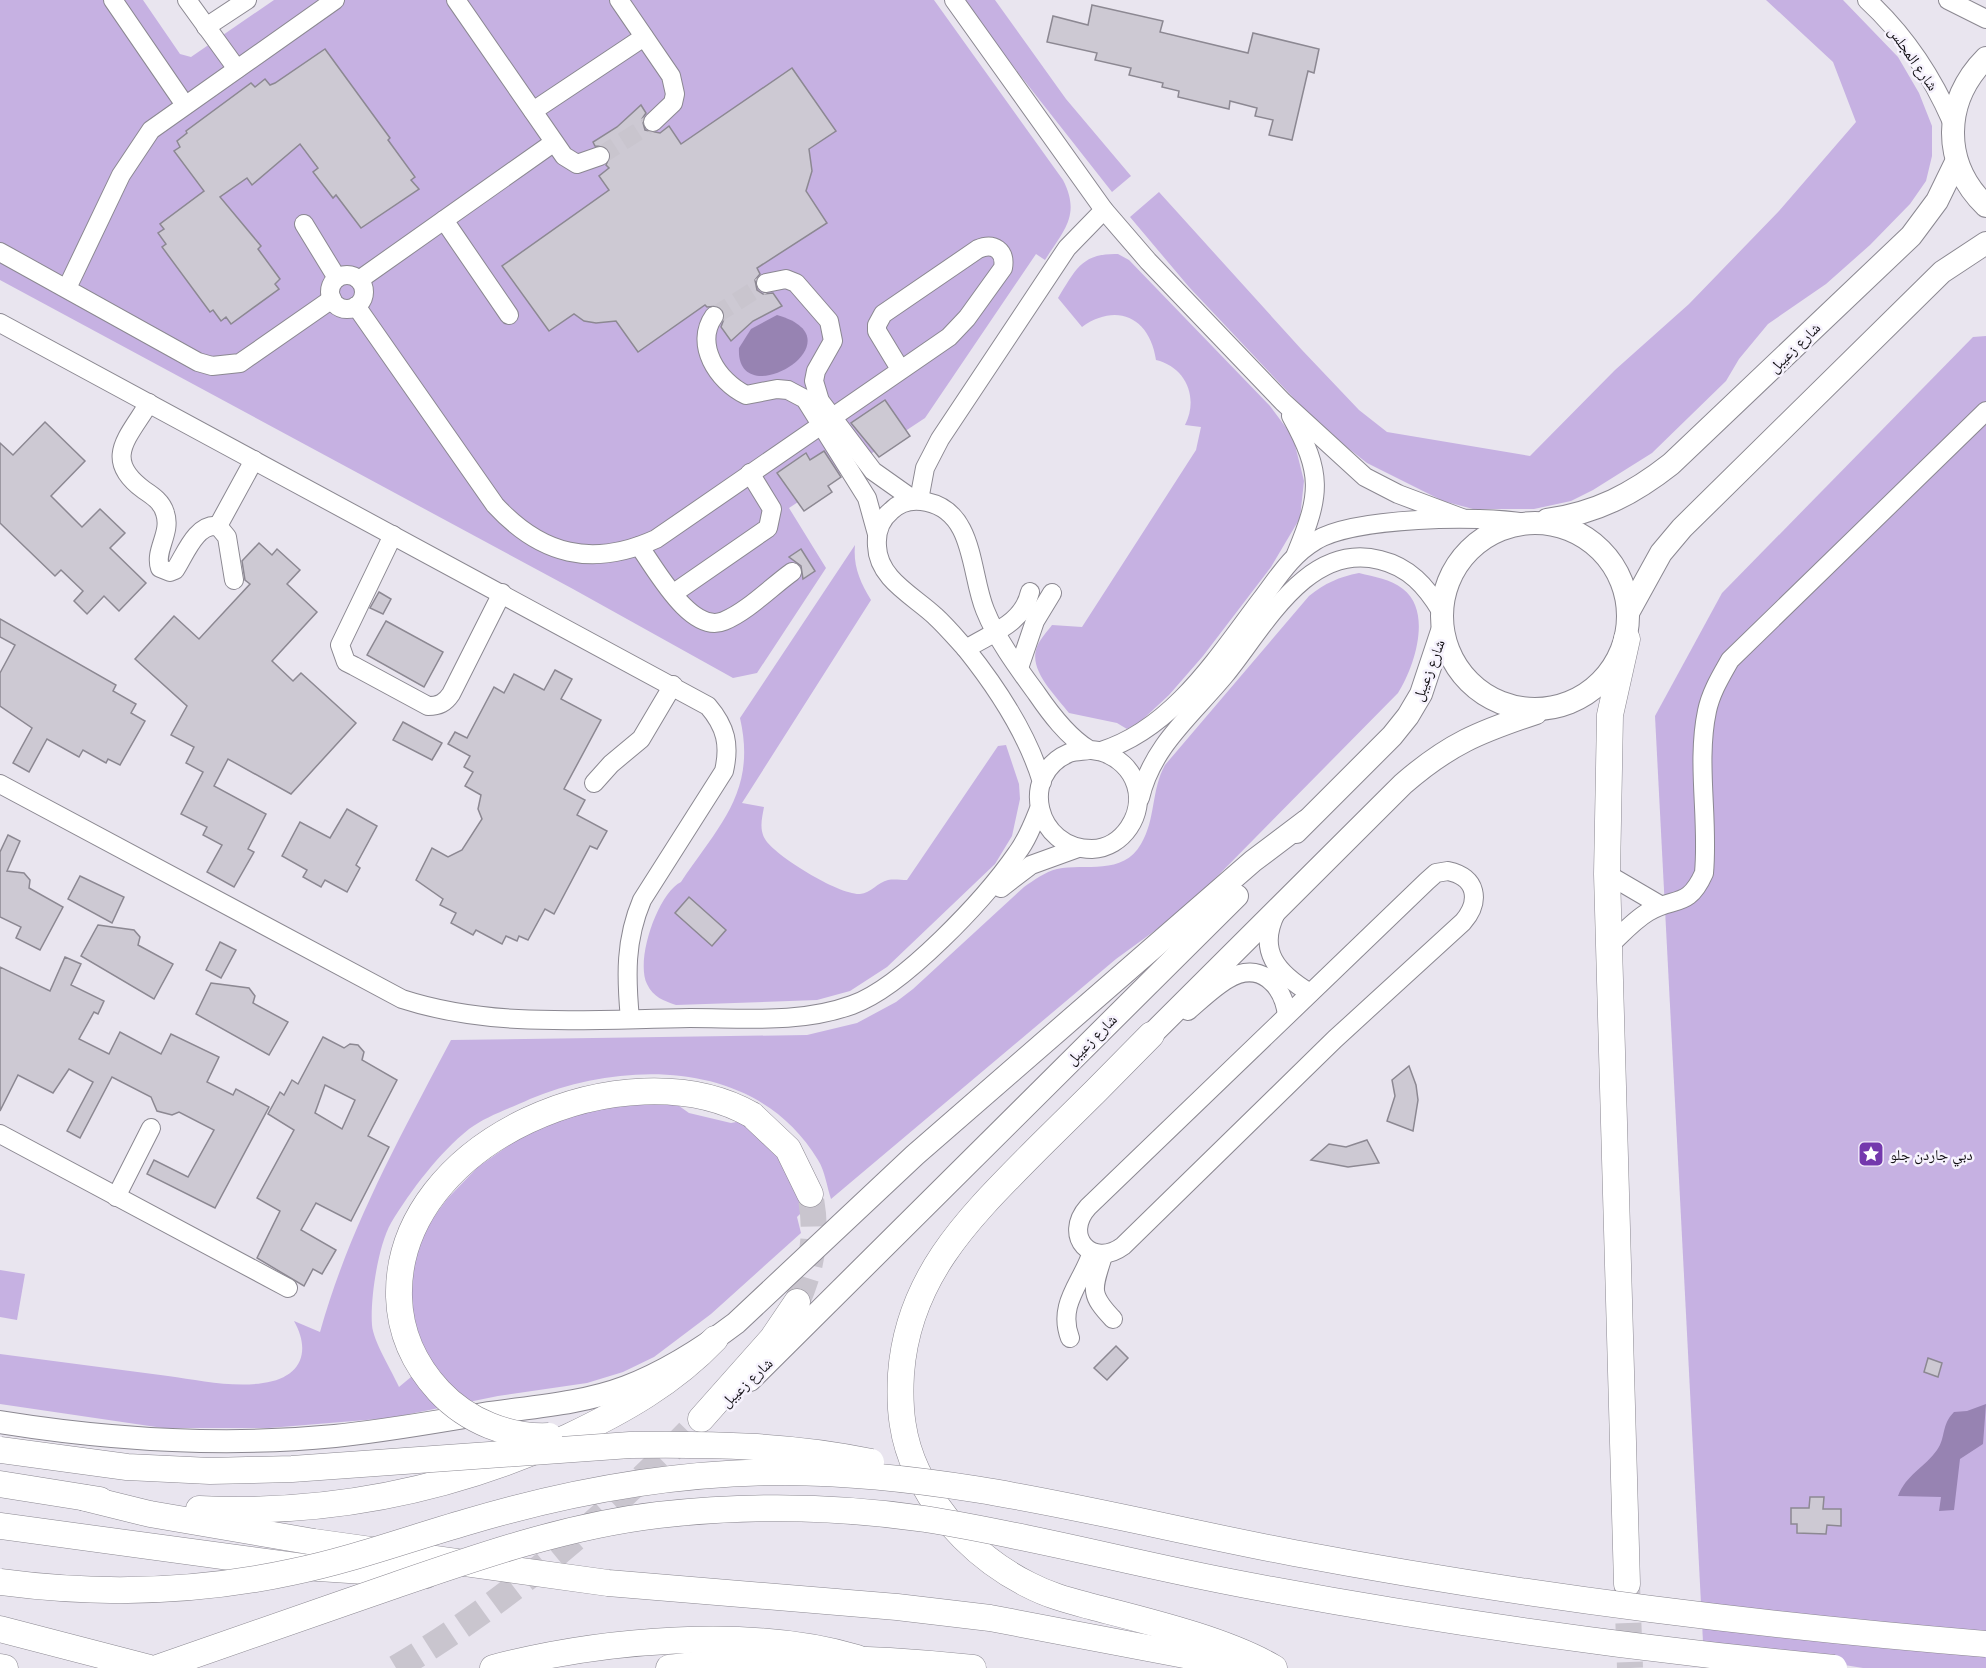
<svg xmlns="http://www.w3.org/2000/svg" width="1986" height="1668" font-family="'Open Sans','Noto Naskh Arabic',sans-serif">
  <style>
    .green { fill: #c6b1e2 }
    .water { fill: #9783b2 }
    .building { fill: #cdc9d3; stroke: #8c8892; stroke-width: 1.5; fill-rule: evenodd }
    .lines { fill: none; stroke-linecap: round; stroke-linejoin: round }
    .minor-tunnel { stroke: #c9c5ce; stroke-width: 18; stroke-dasharray: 18 9; stroke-linecap: butt }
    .highway-tunnel { stroke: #c9c5ce; stroke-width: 26; stroke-dasharray: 26 13; stroke-linecap: butt }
    .minor-casing { stroke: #8b8891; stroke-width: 20 }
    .major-casing { stroke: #8b8891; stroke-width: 24 }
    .highway-casing { stroke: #8b8891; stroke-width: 27 }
    .minor { stroke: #fff; stroke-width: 18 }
    .major { stroke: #fff; stroke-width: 22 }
    .highway { stroke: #fff; stroke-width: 26 }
    .highway-bridge-casing { stroke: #8b8891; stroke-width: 27; stroke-linecap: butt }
    .highway-bridge { stroke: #fff; stroke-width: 26 }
    .labels { text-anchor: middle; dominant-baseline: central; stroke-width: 5; stroke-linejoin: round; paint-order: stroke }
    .street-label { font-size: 15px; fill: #110f13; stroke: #f6f2fd }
    .poi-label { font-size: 15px; fill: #110f13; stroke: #f6f2fd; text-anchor: start }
  </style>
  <rect width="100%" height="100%" fill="#e9e5ef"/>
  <g class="green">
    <path d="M0 0H143L180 54 191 57 274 0H934L1063 180C1081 215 1064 230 1045 260L1036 254 925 418 789 508 826 568 757 673 733 678 573 589 0 280Z"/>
    <polygon points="961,0 995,0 1066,99 1131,176 1112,192"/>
    <polygon points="1766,0 1843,0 1898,57 1919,93 1932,126 1932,156 1926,181 1910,204 1870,245 1826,284 1768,324 1739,359 1726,381 1652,453 1593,490 1571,501 1534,509 1473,509 1443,501 1367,463 1320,426 1189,287 1130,217 1159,192 1302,350 1359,410 1387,432 1530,456 1615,370 1689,304 1779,211 1856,122 1833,62"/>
    <path d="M1118 254 1129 260 1270 406 1293 437 1304 481 1300 518 1271 567 1203 656 1169 695 1141 721 1127 729 1117 723 1069 713C1057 697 1030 672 1036 650 1038 641 1047 632 1052 625L1082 627 1196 450 1201 427 1185 425C1199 398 1186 367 1156 360 1150 318 1117 302 1082 327L1058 298C1076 269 1082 253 1118 254Z"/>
    <polygon points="1986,336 1986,1668 1863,1668 1703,1642 1655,716 1722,593 1973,337"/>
    <path d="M855 545C853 566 860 582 871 600L742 803 764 807C762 818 759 829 765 839 775 856 839 895 860 894 871 893 878 882 888 880 894 879 901 880 907 880L998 746 1006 745 1019 784 1020 799 1012 836 995 864 887 967 850 991 817 1000 676 1005C664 1001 653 997 647 984 635 960 658 893 681 882 719 825 757 792 740 718Z"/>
    <path d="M1359 573C1375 577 1390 579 1403 589 1433 612 1414 668 1398 693L1186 908 1116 959 831 1199C827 1187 825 1171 818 1160 758 1060 628 1059 530 1099 511 1108 486 1116 469 1129 439 1153 411 1190 391 1223 378 1246 370 1299 372 1325 373 1341 392 1371 399 1387L423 1367 404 1305 420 1236 447 1199 478 1167 512 1143 545 1125 609 1105 672 1101 689 1113 731 1123 747 1120C778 1146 790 1171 805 1209L797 1217 801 1233 711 1314 654 1357 623 1372 587 1383 498 1396 390 1418 269 1428H163L0 1404V1354C56 1361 112 1369 168 1376 198 1380 233 1388 263 1383 300 1378 312 1353 294 1321L320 1332C349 1228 401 1135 451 1040L807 1035 857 1023 896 1002 913 989 1024 887C1034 880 1045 872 1057 869 1085 863 1123 876 1141 844 1156 819 1151 790 1165 765L1309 596C1325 583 1339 577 1359 573Z"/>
    <polygon points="0,1270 25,1274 17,1320 0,1317"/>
  </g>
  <g class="water">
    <path d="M777 315C865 340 735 417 739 348L751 329Z"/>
    <path d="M1986 1404 1983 1444 1960 1459 1954 1510 1939 1511 1941 1497 1898 1496C1906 1475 1925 1467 1937 1450 1946 1437 1941 1425 1954 1412L1967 1411Z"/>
  </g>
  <g class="building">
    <polygon points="1092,5 1163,21 1160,32 1248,53 1253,33 1319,49 1314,73 1308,71 1292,140 1269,135 1273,120 1255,116 1257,108 1230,101 1229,109 1178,97 1179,91 1162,87 1163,83 1129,75 1131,68 1095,60 1097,53 1047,42 1053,16 1088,25"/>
    <polygon points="325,49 390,138 388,140 415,177 411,180 419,189 361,228 336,195 333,198 313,172 318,168 300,144 252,185 247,178 220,197 261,246 258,249 280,279 275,284 279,289 231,324 226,317 221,321 213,310 210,312 162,247 166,244 158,233 164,229 160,224 204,191 174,151 180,147 177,141 187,133 186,131 251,83 255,87 265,79 270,85 275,83"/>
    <polygon points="792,68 836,131 809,149 812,171 806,191 827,223 757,268 760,274 755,280 757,290 763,294 773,293 782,306 753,321 731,341 721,327 725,316 723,309 719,306 707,307 705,305 638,352 616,321 596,323 584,321 574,314 549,331 502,266 609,190 599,176 609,168 606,165 611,153 607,147 595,146 593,142 617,127 641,105 646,113 642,119 645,130 660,133 669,126 681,144"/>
    <polygon points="885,400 910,436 879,457 851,423"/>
    <polygon points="45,422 85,461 51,496 82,527 100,509 125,533 110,548 146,583 119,611 104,596 87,614 74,601 83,591 61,570 55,576 0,523 0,443 13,455"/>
    <polygon points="824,451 841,477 828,486 832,492 804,511 777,473 806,453 810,460"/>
    <polygon points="259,543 272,555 277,549 300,570 287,584 317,612 272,661 293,681 301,673 356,723 291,794 228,759 214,786 266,814 248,849 254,852 234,887 207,872 222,845 203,835 207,827 181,814 203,772 186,763 194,747 171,735 187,706 135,659 174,616 199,639 250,584 245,580 242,561"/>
    <polygon points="801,549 815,571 803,579 801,566 789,557"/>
    <polygon points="379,592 391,599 383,614 370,608"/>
    <polygon points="0,619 116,685 113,691 136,704 131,713 145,721 120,765 108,759 106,763 83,750 79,757 47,739 29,772 13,763 32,728 0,706 0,673 15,645 0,637"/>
    <polygon points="386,621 443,652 424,687 367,655"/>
    <polygon points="555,670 572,679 561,699 601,720 564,789 585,800 577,815 607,831 597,849 590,846 554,914 545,909 528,940 519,936 517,941 506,936 502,944 476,930 473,935 451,923 456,913 440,905 443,899 416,880 432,848 448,857 462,850 482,819 478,809 481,795 465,786 473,772 464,767 470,756 448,744 455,732 467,738 494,687 504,693 514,674 544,690"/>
    <polygon points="403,722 442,743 432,760 393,740"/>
    <polygon points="347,809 377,826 356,865 360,868 347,892 325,880 321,887 303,877 307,870 282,856 300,822 330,838"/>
    <polygon points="8,835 20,841 7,871 24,873 30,880 29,888 63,907 40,950 16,938 21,927 0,917 0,852"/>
    <polygon points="80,876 124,897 112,923 68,899"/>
    <polygon points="689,897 726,930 712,946 675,913"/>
    <polygon points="98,925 134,930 140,937 138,945 173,964 154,999 81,956"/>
    <polygon points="220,942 236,950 221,978 206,970"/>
    <polygon points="65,957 81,964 71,985 104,1001 98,1014 94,1012 79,1039 109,1054 120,1032 161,1054 171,1034 219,1057 207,1082 233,1095 236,1089 269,1107 215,1208 147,1174 154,1160 188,1177 214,1130 179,1112 172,1115 157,1111 151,1097 112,1077 80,1138 67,1131 93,1082 69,1069 53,1093 18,1075 0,1111 0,967 50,991"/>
    <polygon points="211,983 249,988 255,996 253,1003 288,1022 269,1055 196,1014"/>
    <path d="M323 1037 344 1048 350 1044 358 1045 364 1052 362 1060 397 1080 368 1136 389 1147 351 1221 316 1203 301 1230 336 1250 322 1274 313 1269 304 1286 257 1258 280 1211 257 1198 294 1130 268 1114 280 1092 284 1095 292 1080 298 1084ZM325 1085 355 1100 342 1129 315 1113Z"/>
    <polygon points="1409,1066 1416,1085 1418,1100 1413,1131 1387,1121 1395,1096 1392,1080"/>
    <polygon points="1367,1140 1379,1163 1348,1167 1311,1160 1329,1144 1346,1147"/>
    <polygon points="1116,1346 1128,1358 1107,1380 1094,1368"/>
    <polygon points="1928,1358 1942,1363 1938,1377 1924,1372"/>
    <polygon points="1810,1497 1824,1497 1823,1509 1841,1509 1841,1526 1827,1525 1826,1534 1797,1533 1797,1524 1791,1524 1791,1508 1809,1508"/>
  </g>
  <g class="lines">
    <g class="minor-tunnel">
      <polyline points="600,156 653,122"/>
      <polyline points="714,316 766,283"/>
    </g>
    <g class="highway-tunnel">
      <path d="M797 1302C813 1265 818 1233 810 1194"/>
      <polyline points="1627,1584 1630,1668"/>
      <path d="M396 1668C509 1601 610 1514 701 1419"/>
    </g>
    <g class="minor-casing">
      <g id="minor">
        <polyline points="113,0 185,105"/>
        <polyline points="187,0 237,69"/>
        <polyline points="456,0 564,156 577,164 600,156"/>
        <polyline points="619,0 671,76 675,94 673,103 653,122"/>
        <polyline points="954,0 1104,210 1148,261 1283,402 1365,477 1398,494 1462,518"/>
        <path d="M1867 0C1904 34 1932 76 1952 122"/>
        <polyline points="1948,0 1986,19"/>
        <polyline points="206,27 247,0"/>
        <polyline points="533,111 644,37"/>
        <polyline points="444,220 509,315"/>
        <polyline points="304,224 337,278"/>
        <polyline points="0,252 198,362 212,366 240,363 332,299"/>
        <circle cx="347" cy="292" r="17"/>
        <polyline points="359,280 553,143"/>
        <polyline points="766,283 786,279 796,283 829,321 833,341 816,371 814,381 820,401 873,471 914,500"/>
        <polyline points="67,288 121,175 151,130 335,0"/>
        <path d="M356 306 495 505C541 555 592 568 656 539L949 337 967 318 1003 268C1006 251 994 242 978 249L883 314 877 325V331L900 369"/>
        <path d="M714 316C694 344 717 381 746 395L777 389 788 390 805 399 867 498 877 534"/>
        <path d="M0 323 708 706C726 727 730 745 724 771L642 900C625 940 626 976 630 1019"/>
        <path d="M149 403C128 438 102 459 144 490 153 496 162 502 165 513 172 533 154 550 160 568L170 572 175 570C185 555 196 523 218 526L227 537 234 580"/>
        <path d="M1291 416C1323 474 1321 494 1296 554"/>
        <polyline points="919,500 925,468 940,439 1067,248 1104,210"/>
        <polyline points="218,526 254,460"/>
        <path d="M393 535 340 645 346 662 354 666 428 706C439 706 445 703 451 694L502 593"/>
        <path d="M639 546C656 569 691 635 724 621 748 611 771 587 792 572"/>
        <polyline points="674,593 768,528 772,509 750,473"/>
        <path d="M966 649C991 633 1023 624 1030 592"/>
        <polyline points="1019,668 1035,621 1052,593"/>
        <path d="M1101 751C1172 729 1217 658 1260 601 1277 579 1291 555 1315 541 1353 517 1481 515 1526 523"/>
        <path d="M1042 782C1027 733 998 689 966 649 956 638 946 626 935 616 914 596 878 579 877 546 876 532 880 520 891 511 901 501 914 499 927 502 975 512 970 574 985 610 997 640 1018 668 1037 694 1050 713 1067 736 1088 749 1092 751 1097 750 1102 752 1118 757 1131 769 1136 785 1145 814 1123 848 1092 849 1036 849 1018 775 1069 753 1075 751 1083 751 1089 750"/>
        <polyline points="594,783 611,764 641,739 673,685"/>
        <path d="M0 784 402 999C494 1029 594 1019 690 1018 744 1018 800 1024 852 1005 903 987 986 898 1017 853 1027 840 1033 824 1039 809"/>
        <path d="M1140 798C1152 746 1192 715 1225 675 1263 629 1307 541 1380 560 1409 567 1426 586 1441 611"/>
        <path d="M1448 871C1477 877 1481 901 1463 922L1335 1039 1123 1246C1092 1269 1062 1236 1088 1207L1427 881 1436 873Z"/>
        <polyline points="1607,874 1660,905"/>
        <polyline points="1001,888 1031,865 1078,848"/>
        <path d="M1276 913C1257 951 1277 973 1310 993"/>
        <path d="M1608 947C1621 935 1633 921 1648 912 1675 896 1688 909 1704 873 1709 819 1696 763 1707 711 1711 692 1721 676 1730 660L1986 411"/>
        <path d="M1188 1011C1201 1000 1214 987 1228 979 1260 960 1283 985 1287 1015"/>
        <polyline points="0,1134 288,1288"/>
        <polyline points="116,1197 151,1128"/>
        <path d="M1102 1259C1092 1290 1090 1295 1113 1319"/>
        <path d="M1070 1338C1057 1304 1082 1283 1092 1252"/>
      </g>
    </g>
    <g class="major-casing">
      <g id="major">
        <path d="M1986 58C1943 101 1941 163 1986 206"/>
        <path d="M1547 520C1596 513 1633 494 1671 464L1911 236 1937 201 1956 162"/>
        <circle cx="1535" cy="616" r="93"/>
        <polyline points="1629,611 1661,553 1682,528 1942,272 1986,243"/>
        <polyline points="1296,832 1392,736 1408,716 1421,694 1442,631"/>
        <path d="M1151 1035 1403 784C1449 744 1479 732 1536 713"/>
        <polyline points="750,1380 1237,896"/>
        <path d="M0 1422C112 1440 222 1447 335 1436 385 1431 434 1422 483 1414 530 1407 581 1404 626 1387 665 1372 703 1348 736 1323L915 1155 1253 861 1306 821"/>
      </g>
    </g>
    <g class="highway-casing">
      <g id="highway">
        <path d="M1151 1035C1114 1073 1077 1110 1039 1147 973 1214 908 1274 901 1374 899 1409 902 1439 917 1471 940 1521 981 1561 1029 1585 1050 1596 1071 1601 1093 1607 1147 1621 1227 1640 1274 1668"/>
        <polyline points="752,1115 788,1149 810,1194"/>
        <polyline points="701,1419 772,1339 797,1302"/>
        <polyline points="0,1484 100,1500"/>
        <polyline points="85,1498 150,1514 314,1542 608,1583 897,1607 990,1618 1253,1668"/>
        <path d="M199 1509C327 1515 452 1490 568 1437 623 1411 673 1383 715 1339"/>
        <polyline points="0,1526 303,1567 426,1575"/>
        <polyline points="1627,1584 1607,874 1610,715 1627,639"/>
        <polyline points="0,1629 150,1668"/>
        <polyline points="0,1667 5,1668"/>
        <path d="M493 1668C600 1640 751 1626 857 1658"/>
        <path d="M669 1668C770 1654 871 1657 973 1668"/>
      </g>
    </g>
    <use href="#minor" class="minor"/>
    <use href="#major" class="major"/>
    <use href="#highway" class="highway"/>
    <g class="highway-bridge-casing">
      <g id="highway-bridge">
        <path d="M549 1436C509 1438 467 1421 439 1391 415 1365 400 1333 399 1297 395 1140 628 1044 752 1115"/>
        <path d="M0 1450 127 1467 210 1471 292 1469 630 1445C710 1444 792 1445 871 1462"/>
        <path d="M0 1582C97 1595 195 1593 292 1572 351 1560 408 1539 467 1522 571 1491 676 1472 785 1472 959 1473 1125 1521 1294 1553 1523 1596 1754 1625 1986 1644"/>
        <path d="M157 1668C235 1641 314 1613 393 1586 480 1556 566 1526 658 1515 747 1505 837 1506 925 1519 1033 1536 1138 1565 1246 1585 1441 1622 1637 1649 1834 1668"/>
      </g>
    </g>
    <use href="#highway-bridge" class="highway-bridge"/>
  </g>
  <defs>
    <g id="sight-square" transform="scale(1.35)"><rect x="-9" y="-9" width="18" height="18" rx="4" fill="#7438ad" stroke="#f6f2fd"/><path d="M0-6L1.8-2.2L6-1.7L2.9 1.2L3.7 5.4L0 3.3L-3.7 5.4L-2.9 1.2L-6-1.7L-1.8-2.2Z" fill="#fff"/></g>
  </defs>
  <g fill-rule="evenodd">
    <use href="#sight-square" x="1871" y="1154"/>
  </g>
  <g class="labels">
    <g class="street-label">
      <text transform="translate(1914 58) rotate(55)">شارع المجلس</text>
      <text transform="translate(1794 347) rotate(-44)">شارع زعيبل</text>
      <text transform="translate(1428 670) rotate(-69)">شارع زعيبل</text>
      <text transform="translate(1091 1039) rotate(-45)">شارع زعيبل</text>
      <text transform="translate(746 1382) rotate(-43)">شارع زعيبل</text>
    </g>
    <g class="poi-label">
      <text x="1890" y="1154">دبي جاردن جلو</text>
    </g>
  </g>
</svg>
